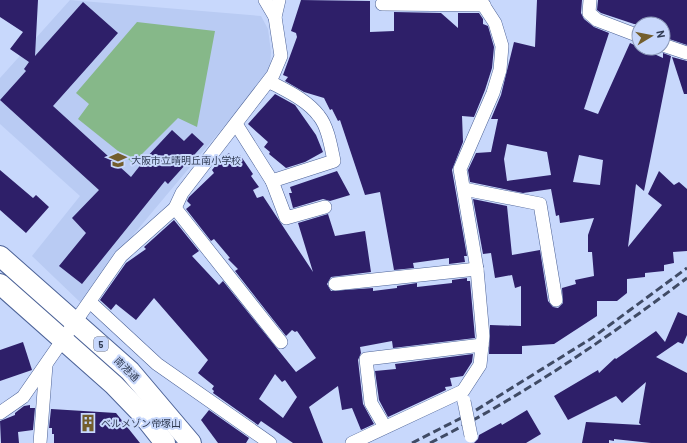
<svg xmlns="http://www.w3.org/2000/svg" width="687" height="443" font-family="Barlow,'Noto Sans JP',sans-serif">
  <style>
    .built { fill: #b9cbf3 }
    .green { fill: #86b889 }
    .building { fill: #2e1f69; fill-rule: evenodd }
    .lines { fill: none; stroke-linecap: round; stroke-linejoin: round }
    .minor-casing { stroke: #4c6297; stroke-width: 14 }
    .primary-casing { stroke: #4c6297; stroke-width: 22 }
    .minor { stroke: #fff; stroke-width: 13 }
    .primary { stroke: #fff; stroke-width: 20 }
    .rail { stroke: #404b65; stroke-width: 3; stroke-dasharray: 8 4; stroke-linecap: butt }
    .minor-bridge-casing { stroke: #4c6297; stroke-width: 14; stroke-linecap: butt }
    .minor-bridge { stroke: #fff; stroke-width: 13 }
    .labels { text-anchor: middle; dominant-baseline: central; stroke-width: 4; stroke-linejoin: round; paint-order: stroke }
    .shield { fill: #c8d8fc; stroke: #5e6a86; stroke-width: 1 }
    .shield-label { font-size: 9px; font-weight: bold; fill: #303b53 }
    .poi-label { font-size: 10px; fill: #303b53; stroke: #c8d8fc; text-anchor: start }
    .street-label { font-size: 10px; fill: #303b53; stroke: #c8d8fc }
  </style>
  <rect width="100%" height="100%" fill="#c8d8fc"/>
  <polygon class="built" points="70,0 261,16 268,29 271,52 270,68 247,99 97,278 81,303 32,256 80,196 0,124 0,78"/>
  <polygon class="green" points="137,22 215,31 197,127 178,118 133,163 78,119 89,104 76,93"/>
  <g class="building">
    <polygon points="0,0 38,0 35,56 83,2 118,33 53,106 131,177 146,158 172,130 184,141 192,133 204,144 168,184 165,181 82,284 59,266 86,233 72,218 99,190 0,100 26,71 24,69 29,62 10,49 23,32 0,17"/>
    <polygon points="301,0 370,1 370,32 394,31 394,12 441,13 458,28 458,13 479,13 483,19 483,24 488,26 494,47 492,68 485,90 474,117 462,116 463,142 452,170 467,256 464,256 465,262 449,264 449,258 413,263 414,268 394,270 380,192 365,195 340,120 338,121 332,109 330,110 324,98 304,92 285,81 288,77 283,75 297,37 296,33 291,31"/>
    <path d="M537 0H582L581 13 584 19 594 27 609 33 584 109 598 114 630 43 663 58V53L671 56 644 191 636 184 628 247 662 205 648 194 659 171 674 185 679 182 687 189V251L673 252 674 263 664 265V271L645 273V277L627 279V293L617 301H597V316L554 344 522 346V354H489L490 325 521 326V286L515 288 512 275 495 278 491 253 483 254 473 199 507 206 512 255 540 250 548 301 553 307 558 308 563 303 562 288 576 284 575 280 594 276 592 252H588V235L594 218 560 223 559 215 556 216 551 189 523 193 470 182 468 170 476 153 491 152 498 119H491L501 95 514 42 535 47ZM507 144 547 152 551 175 507 181 504 159ZM579 155 603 160 600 185 573 182Z"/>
    <polygon points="598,0 687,0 687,45 663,37 663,24 634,24 601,13 597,10"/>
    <polygon points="672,57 687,61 687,94 684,94"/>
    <polygon points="275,94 295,105 316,135 323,152 305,162 286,168 269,154 270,152 264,147 268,142 248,124"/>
    <path d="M229 153 234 160 240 155 253 174 251 176 259 187 253 190 257 198 263 196 313 272 298 223 328 214 335 236 365 231 371 272 331 277 327 284 331 291 373 288V291L397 288V286L417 283V287L452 283V280L467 278V281H470L475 338 393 348 392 341 360 347 361 353 358 360 363 404 374 424 361 430 352 408 342 410 338 386 309 407 323 443H293L261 421 258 425 213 393 214 391 212 389 214 386 198 373 208 360 154 298 136 320 116 304 111 310 100 300 126 263 146 249 144 247 174 220 199 251 192 256 219 285 223 281 296 372 316 358 297 331 295 332 292 330 286 336 235 271 238 269 228 259 230 258 214 239 211 241 186 209 191 205 187 201 189 197 214 173 212 170 221 159ZM275 374 282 382 285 380 297 397 283 418 259 399Z"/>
    <polygon points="0,170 33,198 36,195 49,207 26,233 0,210"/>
    <polygon points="337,171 350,195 330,201 323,199 293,208 289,193 292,193 290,187"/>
    <polygon points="678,312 687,316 687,335 683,344 678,342 656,357 687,373 687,443 651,443 614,439 614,441 609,440 609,443 582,443 586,422 641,425 639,423 646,382 622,403 616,396 568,420 554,396 598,370 599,373 615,358 616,359 656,331 665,342"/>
    <polygon points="23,342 32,370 0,381 0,350"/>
    <polygon points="473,354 472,362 463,376 450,378 452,386 445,387 446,390 388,417 379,400 375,371 396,369 395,364"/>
    <polygon points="30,405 30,408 35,408 33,430 18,432 19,443 1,443 0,421 15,415 15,413 24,406"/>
    <polygon points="51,409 116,413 140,443 54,443 54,434 52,434 52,428 49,428"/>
    <polygon points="209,410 249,438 246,443 218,443 201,420"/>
    <polygon points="527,410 541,434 526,443 474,443 478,439 479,435 501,423 502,425"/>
  </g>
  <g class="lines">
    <g class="minor-casing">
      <g id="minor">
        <polyline points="265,0 275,17"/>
        <polyline points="590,0 589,13 597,20 639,36"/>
        <polyline points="382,4 484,5"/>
        <polyline points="663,45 687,53"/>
        <path d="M236 124 272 181 334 161C331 147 328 127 319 116 307 100 287 91 270 82"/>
        <polyline points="272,181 286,218 325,207"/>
        <polyline points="464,189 540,204 556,300"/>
        <polyline points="175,208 281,342"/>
        <polyline points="335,284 477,269"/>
        <polyline points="90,302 157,364 270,443"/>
        <polyline points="0,413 23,397 121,256 175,208 182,193 273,75 281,56 275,17 279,0"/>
        <polyline points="385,427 371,403 366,359 482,345"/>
        <polyline points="40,443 46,365"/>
        <polyline points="352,443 463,391 480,365 483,336 477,269 460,169 493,93 500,70 502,46 495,23 480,0"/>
      </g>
    </g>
    <g class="primary-casing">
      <g id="primary">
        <polyline points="0,256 130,371 191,443"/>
        <polyline points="0,284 114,385 142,414 165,443"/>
      </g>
    </g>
    <use href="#minor" class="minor"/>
    <use href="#primary" class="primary"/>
    <g class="rail">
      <polyline points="412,443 473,412 592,338 687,268"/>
      <path d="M430 443C521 397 605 340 687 278"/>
    </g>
    <g class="minor-bridge-casing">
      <polyline id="minor-bridge" points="464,401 471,436"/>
    </g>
    <use href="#minor-bridge" class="minor-bridge"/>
  </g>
  <defs>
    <g id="school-bare" transform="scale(1.38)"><path d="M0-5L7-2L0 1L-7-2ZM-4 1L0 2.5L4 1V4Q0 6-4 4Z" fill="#735e2d" stroke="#c8d8fc" stroke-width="2.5" paint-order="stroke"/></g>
    <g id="building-bare" transform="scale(1.38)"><path d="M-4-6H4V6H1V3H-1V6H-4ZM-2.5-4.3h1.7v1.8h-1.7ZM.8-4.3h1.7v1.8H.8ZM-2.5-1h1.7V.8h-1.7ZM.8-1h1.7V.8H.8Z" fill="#735e2d" stroke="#c8d8fc" stroke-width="2.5" paint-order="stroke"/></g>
  </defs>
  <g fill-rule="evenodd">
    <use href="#school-bare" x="118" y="160"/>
    <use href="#building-bare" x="88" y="423"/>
  </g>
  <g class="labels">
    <rect class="shield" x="94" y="337" width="14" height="14" rx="3"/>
    <g class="shield-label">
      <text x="101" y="344">5</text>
    </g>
    <g class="poi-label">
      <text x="131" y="160">大阪市立晴明丘南小学校</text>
      <text x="101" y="423">ベルメゾン帝塚山</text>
    </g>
    <g class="street-label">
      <text transform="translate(127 369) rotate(45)">南港通</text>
    </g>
  </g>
  <g transform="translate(651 36) rotate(80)"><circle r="19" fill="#c8d8fc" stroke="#8b99b8"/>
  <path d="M0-3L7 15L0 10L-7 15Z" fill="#735e2d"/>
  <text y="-6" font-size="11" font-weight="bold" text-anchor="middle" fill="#303b53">N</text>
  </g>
</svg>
